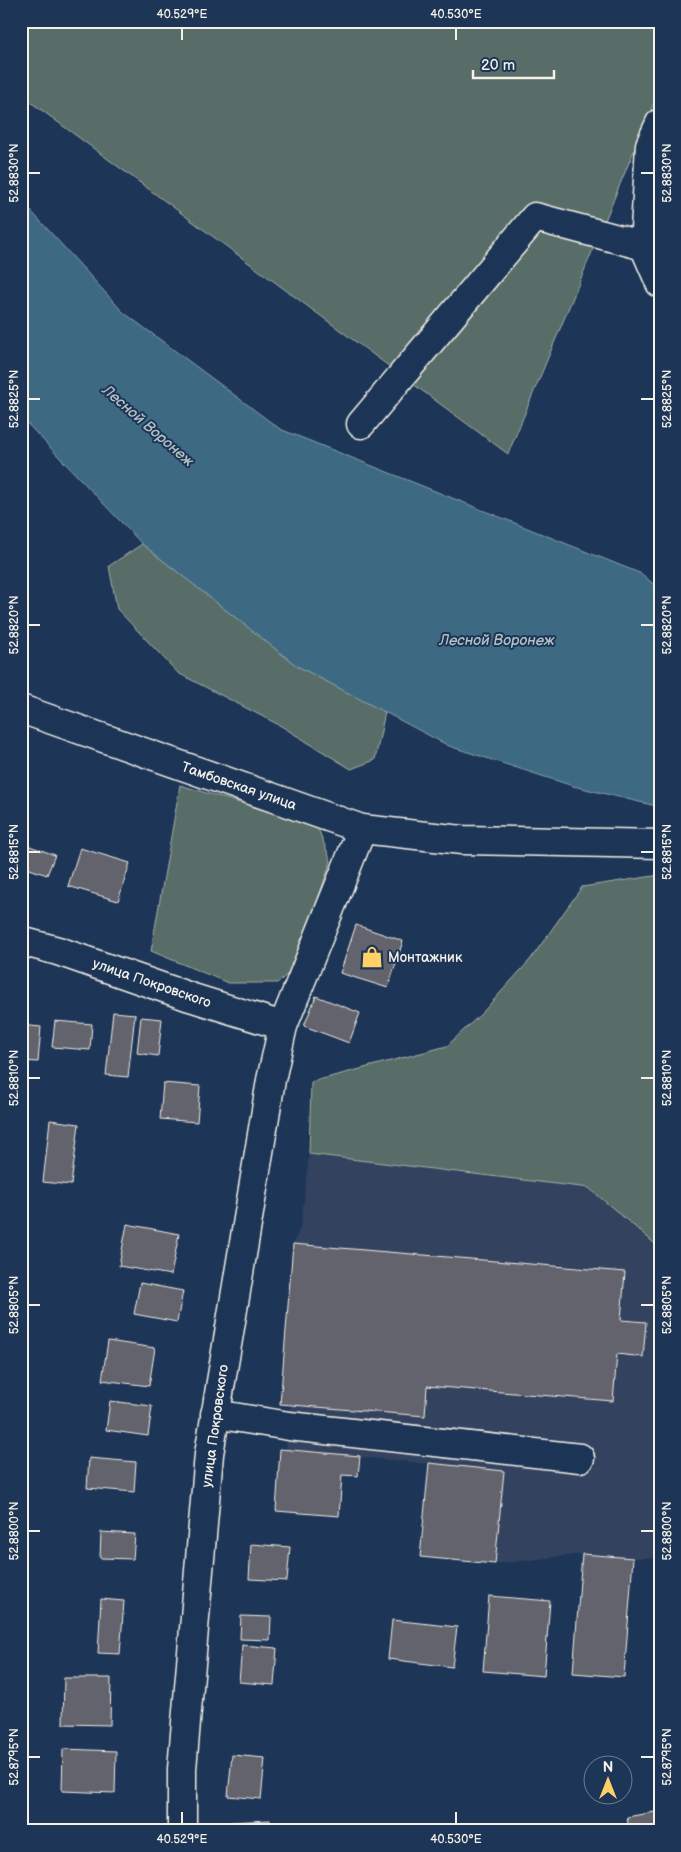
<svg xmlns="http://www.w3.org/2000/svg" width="681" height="1852" font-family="'Balsamiq Sans',sans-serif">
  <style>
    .built { fill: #32435e }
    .green { fill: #586d68; stroke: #a6afa8 }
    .water { fill: #3e6a82; stroke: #87a0ab }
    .building { fill: #64636e; stroke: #f4f1e8 }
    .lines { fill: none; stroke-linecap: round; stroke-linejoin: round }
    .minor-casing { stroke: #f4f1e8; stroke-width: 31 }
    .major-casing { stroke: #f4f1e8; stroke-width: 31 }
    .minor { stroke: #1d3557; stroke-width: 28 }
    .major { stroke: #1d3557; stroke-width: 28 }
    .ticks { fill: none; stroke: #f4f1e8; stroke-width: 2 }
    .labels { text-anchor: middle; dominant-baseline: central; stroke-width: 4; stroke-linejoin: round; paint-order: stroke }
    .street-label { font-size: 14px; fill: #f4f1e8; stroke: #1d3557 }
    .poi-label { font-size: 14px; fill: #f4f1e8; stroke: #1d3557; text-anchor: start }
    .water-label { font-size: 15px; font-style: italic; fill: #b4c2c4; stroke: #1d3557 }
    .neatline { fill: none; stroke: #f4f1e8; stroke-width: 2 }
    .ticks-label { font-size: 12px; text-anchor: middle; fill: #f4f1e8 }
  </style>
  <rect width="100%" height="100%" fill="#1d3557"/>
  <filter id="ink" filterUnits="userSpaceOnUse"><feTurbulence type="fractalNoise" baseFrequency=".02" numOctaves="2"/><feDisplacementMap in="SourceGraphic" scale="10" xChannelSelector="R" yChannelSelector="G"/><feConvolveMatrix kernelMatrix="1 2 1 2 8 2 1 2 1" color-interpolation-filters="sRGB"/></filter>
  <g filter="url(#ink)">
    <polygon class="built" points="309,1154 589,1188 660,1248 660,1558 633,1558 582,1554 495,1564 504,1471 286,1450 291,1405 280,1404 293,1244 301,1225"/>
    <g class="green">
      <polygon points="21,21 660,21 660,88 508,454 21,95"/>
      <polygon points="142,544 297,666 385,712 375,760 351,769 281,726 178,673 117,609 109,566"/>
      <polygon points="180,785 317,826 331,861 294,969 277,983 228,983 151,951"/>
      <polygon points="660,875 660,1248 589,1188 309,1154 311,1082 447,1046 482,1013 530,960 582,887"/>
    </g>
    <polygon class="water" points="21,200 123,312 280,429 642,574 660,590 660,807 573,786 449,746 297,666 142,544 21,417"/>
    <g class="building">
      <polygon points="21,843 55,855 47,875 21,866"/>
      <polygon points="80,848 130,863 118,901 68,886"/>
      <polygon points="356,925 403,941 388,988 340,973"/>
      <polygon points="316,996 360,1013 349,1043 304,1026"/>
      <polygon points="113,1012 135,1014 128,1077 106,1075"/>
      <polygon points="141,1017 162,1019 158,1056 137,1053"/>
      <polygon points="55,1021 92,1024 90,1050 52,1047"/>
      <polygon points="21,1025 41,1027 38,1062 21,1061"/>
      <polygon points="163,1083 200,1086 197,1122 160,1119"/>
      <polygon points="50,1120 79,1124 71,1185 43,1182"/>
      <polygon points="127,1224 179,1234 171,1275 119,1266"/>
      <polygon points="293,1244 625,1272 621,1320 646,1322 643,1357 617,1354 613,1401 427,1386 425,1416 280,1404"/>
      <polygon points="140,1283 183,1291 177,1322 134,1314"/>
      <polygon points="108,1341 155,1348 149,1386 102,1380"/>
      <polygon points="110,1401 152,1406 148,1436 106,1430"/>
      <polygon points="280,1449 360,1456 358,1476 342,1475 339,1516 276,1511"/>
      <polygon points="89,1458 136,1462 134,1492 87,1488"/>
      <polygon points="429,1463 504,1471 495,1564 420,1557"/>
      <polygon points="101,1532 135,1534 133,1559 100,1558"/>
      <polygon points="251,1544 290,1547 287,1581 249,1579"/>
      <polygon points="582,1554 633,1558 624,1677 573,1673"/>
      <polygon points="489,1596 550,1601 544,1676 483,1671"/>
      <polygon points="101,1599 124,1601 120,1654 98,1653"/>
      <polygon points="241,1616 271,1617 270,1640 240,1639"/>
      <polygon points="392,1620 457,1627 452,1667 388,1659"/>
      <polygon points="242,1645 277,1648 274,1685 239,1682"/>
      <polygon points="64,1678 111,1678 110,1725 63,1724"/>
      <polygon points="63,1749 116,1751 115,1793 62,1791"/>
      <polygon points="232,1755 265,1758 261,1799 228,1796"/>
      <polygon points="660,1811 660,1831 629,1831 627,1817"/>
      <polygon points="270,1820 271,1831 232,1831 231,1822"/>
    </g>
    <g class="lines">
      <g class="minor-casing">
        <g id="minor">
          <polyline points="660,123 650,145 644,246 660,283"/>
          <polyline points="361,424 535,217 644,246"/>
          <polyline points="21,941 58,951 190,997 283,1026"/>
          <polyline points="215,1414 289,1426 580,1458"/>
          <polyline points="182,1831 182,1769 209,1454 271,1080 283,1026 362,829"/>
        </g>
      </g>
      <g class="major-casing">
        <polyline id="major" points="21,709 362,829 462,840 660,844"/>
      </g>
      <use href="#minor" class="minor"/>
      <use href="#major" class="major"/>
    </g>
  </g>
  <path class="ticks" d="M182 28V40M456 28V40M28 173H40M641 173H654M28 399H40M641 399H654M28 625H40M641 625H654M28 852H40M641 852H654M28 1078H40M641 1078H654M28 1305H40M641 1305H654M28 1531H40M641 1531H654M28 1757H40M641 1757H654M182 1812V1824M456 1812V1824"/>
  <defs>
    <g id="shop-bare" transform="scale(1.725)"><path d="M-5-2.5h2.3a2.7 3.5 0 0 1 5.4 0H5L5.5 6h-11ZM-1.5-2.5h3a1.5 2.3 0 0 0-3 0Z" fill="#ffd166" stroke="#1d3557" stroke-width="2.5" paint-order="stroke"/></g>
  </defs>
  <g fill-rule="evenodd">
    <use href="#shop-bare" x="372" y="957"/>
  </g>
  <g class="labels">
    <g class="street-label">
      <text transform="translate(239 786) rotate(19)">Тамбовская улица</text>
      <text transform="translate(152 983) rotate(19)">улица Покровского</text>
      <text transform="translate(215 1426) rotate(-82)">улица Покровского</text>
    </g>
    <g class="poi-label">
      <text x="388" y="957">Монтажник</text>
    </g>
    <g class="water-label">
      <text transform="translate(148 426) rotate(41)">Лесной Воронеж</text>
      <text x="497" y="640">Лесной Воронеж</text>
    </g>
  </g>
  <rect width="681" height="1852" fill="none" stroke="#1d3557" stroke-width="55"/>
  <g transform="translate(608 1780)"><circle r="24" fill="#1d3557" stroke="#738091"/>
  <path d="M0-4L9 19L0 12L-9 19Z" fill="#ffd166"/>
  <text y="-8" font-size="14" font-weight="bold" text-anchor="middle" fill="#f4f1e8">N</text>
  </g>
  <path d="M473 70v8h81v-8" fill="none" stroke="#f4f1e8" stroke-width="2.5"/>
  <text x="481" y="70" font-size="15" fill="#f4f1e8" stroke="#1d3557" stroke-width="4" paint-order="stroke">20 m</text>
  <rect x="28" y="28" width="626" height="1796" class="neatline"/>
  <g class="ticks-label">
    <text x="182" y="18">40.529°E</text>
    <text x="456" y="18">40.530°E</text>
    <text transform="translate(14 173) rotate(-90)" y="4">52.8830°N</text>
    <text transform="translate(667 173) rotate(-90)" y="4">52.8830°N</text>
    <text transform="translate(14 399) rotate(-90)" y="4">52.8825°N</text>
    <text transform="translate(667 399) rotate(-90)" y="4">52.8825°N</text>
    <text transform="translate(14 625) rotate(-90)" y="4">52.8820°N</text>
    <text transform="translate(667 625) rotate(-90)" y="4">52.8820°N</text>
    <text transform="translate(14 852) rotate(-90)" y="4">52.8815°N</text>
    <text transform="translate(667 852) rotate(-90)" y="4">52.8815°N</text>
    <text transform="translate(14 1078) rotate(-90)" y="4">52.8810°N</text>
    <text transform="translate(667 1078) rotate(-90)" y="4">52.8810°N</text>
    <text transform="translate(14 1305) rotate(-90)" y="4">52.8805°N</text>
    <text transform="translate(667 1305) rotate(-90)" y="4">52.8805°N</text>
    <text transform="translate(14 1531) rotate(-90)" y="4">52.8800°N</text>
    <text transform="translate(667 1531) rotate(-90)" y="4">52.8800°N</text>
    <text transform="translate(14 1757) rotate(-90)" y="4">52.8795°N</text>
    <text transform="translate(667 1757) rotate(-90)" y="4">52.8795°N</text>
    <text x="182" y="1843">40.529°E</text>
    <text x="456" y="1843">40.530°E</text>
  </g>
</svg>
